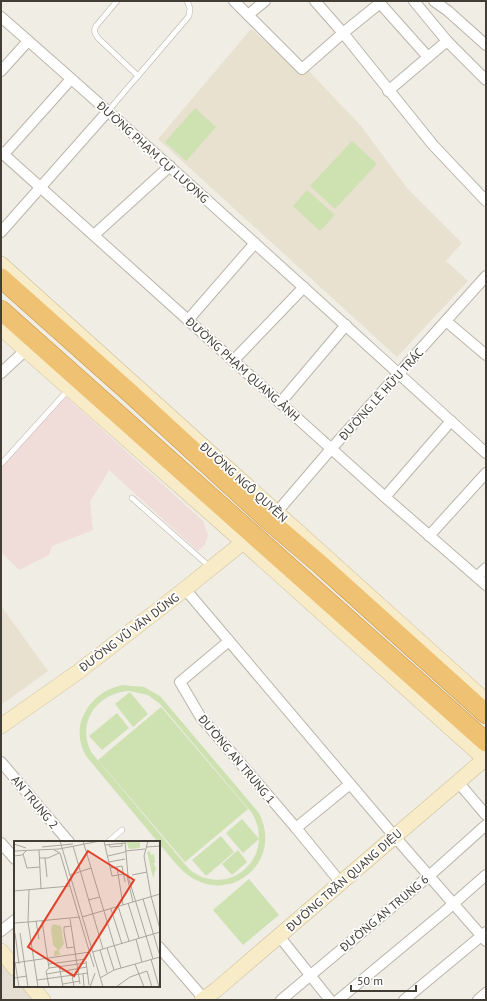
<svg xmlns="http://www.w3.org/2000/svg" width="487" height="1001" font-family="'PT Sans',sans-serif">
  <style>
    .residential { fill: #e4ded3 }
    .education { fill: #e8e1d0 }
    .medical { fill: #f0dcd9 }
    .green { fill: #cde1b1; fill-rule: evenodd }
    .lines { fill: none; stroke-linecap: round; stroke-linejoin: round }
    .lane-casing { stroke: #bbb4a9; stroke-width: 6 }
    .street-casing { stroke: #bbb4a9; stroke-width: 12 }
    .secondary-casing { stroke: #ccbd99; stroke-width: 16 }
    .highway-casing { stroke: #cc9643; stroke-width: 20 }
    .lane { stroke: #fff; stroke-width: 5 }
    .street { stroke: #fff; stroke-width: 10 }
    .secondary { stroke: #f8ebc7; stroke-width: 15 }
    .highway { stroke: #eec272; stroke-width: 19 }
    .labels { text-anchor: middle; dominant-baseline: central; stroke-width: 3.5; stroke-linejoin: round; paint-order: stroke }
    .street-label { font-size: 12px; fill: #423d35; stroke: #fff }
    .inset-road { fill: none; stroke: #aaa79f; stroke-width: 1 }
    .view { fill: #e34029; fill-opacity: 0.15; stroke: #e34029; stroke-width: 2 }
    .inset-edge { fill: none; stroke: #423d35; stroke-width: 2 }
  </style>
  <rect width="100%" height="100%" fill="#f0ede5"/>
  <polygon class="residential" points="1,962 15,978 15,986 22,986 33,1000 1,1000"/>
  <g class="education">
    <polygon points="251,29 303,74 308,70 361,126 407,188 462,243 446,261 468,281 397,357 158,139"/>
    <polygon points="1,606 48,671 1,705"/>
  </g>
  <polygon class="medical" points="66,397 203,521 208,535 205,544 198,551 109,470 90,502 93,530 52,546 49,555 19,570 1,552 1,465"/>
  <g class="green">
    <polygon points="195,108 216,127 186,161 165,142"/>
    <polygon points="352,141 377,164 335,209 310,186"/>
    <polygon points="307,190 335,215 320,231 293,206"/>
    <path d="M123 685 144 687 160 696 259 813C286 866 220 914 177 865L86 756C68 724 91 691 123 685ZM130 691 148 695 160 704 252 813C277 856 230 900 190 870L91 752C76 722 98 692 130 691Z"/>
    <polygon points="130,692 148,714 133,727 115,704"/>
    <polygon points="161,707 248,809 185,862 98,760"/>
    <polygon points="117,713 129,728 102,750 89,736"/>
    <polygon points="242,819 259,839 243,853 226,833"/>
    <polygon points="221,836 234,852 206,876 192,860"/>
    <polygon points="238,850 247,862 232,875 222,864"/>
    <polygon points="249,879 279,915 243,945 213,910"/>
  </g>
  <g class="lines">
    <g class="lane-casing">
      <g id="lane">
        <path d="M117 1 96 26C93 31 95 34 99 39L138 76"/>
        <polyline points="108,111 189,16 190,8 187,1"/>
        <polyline points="1,464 68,390"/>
        <polyline points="132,498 210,567"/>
        <polyline points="108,842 122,830"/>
      </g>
    </g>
    <g class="street-casing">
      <g id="street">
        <polyline points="234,1 302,69 343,33 380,3"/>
        <polyline points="315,1 343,33 433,145 486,201"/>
        <polyline points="378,1 428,57"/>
        <polyline points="414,1 447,41 486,80"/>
        <polyline points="434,1 448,11 486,45"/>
        <polyline points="248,15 265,1"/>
        <path d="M1 17C165 160 325 307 486 453"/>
        <polyline points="1,71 28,41"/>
        <polyline points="388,91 447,41"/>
        <polyline points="1,152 385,497 486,585"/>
        <polyline points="4,154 71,79"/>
        <polyline points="1,232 108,111"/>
        <polyline points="94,235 170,166"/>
        <polyline points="188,320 255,243"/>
        <polyline points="446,321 486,355"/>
        <polyline points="233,361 304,287"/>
        <polyline points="1,373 30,346"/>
        <polyline points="280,403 346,325"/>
        <polyline points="385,497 451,421"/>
        <polyline points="277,512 331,449 486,276"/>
        <polyline points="429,536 486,473"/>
        <polyline points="477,577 486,568"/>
        <polyline points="185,589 395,837 486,941"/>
        <polyline points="229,641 180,682 200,716 296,828 350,784"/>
        <polyline points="1,762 69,842"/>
        <polyline points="458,782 486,815"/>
        <polyline points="296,828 341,883"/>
        <polyline points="1,843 15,859"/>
        <polyline points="1,931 15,920"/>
        <polyline points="279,936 330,1000"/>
        <polyline points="159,947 205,1000"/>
        <polyline points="281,1000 429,876 486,825"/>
        <polyline points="338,1000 444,912 486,875"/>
        <polyline points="404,1000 486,932"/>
        <polyline points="478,1000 486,993"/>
      </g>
    </g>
    <g class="secondary-casing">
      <g id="secondary">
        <polyline points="1,264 486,701"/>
        <polyline points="1,328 243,542 486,760"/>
        <polyline points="1,726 78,672 185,589 251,536"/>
        <polyline points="1,951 15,968"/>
        <polyline points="31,986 43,1000"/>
        <polyline points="202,1000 216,990 486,758"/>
      </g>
    </g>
    <g class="highway-casing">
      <g id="highway">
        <polyline points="1,278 130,393 268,520 323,567 486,714"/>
        <polyline points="1,310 486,742"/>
      </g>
    </g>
    <use href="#lane" class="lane"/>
    <use href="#street" class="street"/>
    <use href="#secondary" class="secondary"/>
    <use href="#highway" class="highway"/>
  </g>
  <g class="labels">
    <g class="street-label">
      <text transform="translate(153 152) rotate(42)">ĐƯỜNG PHẠM CỰ LƯỢNG</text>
      <text transform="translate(243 369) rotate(42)">ĐƯỜNG PHẠM QUANG ẢNH</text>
      <text transform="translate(381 394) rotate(-48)">ĐƯỜNG LÊ HỮU TRÁC</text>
      <text transform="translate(244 482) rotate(42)">ĐƯỜNG NGÔ QUYỀN</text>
      <text transform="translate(129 632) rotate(-37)">ĐƯỜNG VŨ VĂN DŨNG</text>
      <text transform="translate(237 759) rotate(50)">ĐƯỜNG AN TRUNG 1</text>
      <text transform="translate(35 802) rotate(50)">AN TRUNG 2</text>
      <text transform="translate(344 880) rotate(-41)">ĐƯỜNG TRẦN QUANG DIỆU</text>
      <text transform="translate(384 913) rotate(-40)">ĐƯỜNG AN TRUNG 6</text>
    </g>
  </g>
  <g transform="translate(14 841)">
    <rect width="146" height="146" fill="#f0ede5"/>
    <path d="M112 0H126V7L115 8ZM136 10 137 14 140 13 141 22H139L142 27 139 37 133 11ZM39 83 47 85 50 103 45 109 46 114 40 115V110L44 109 39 104 37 87Z" fill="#cde1b1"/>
    <path class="inset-road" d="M46 0 89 146M69 0 107 127M90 0 98 35 110 33M111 0 114 35 139 118M134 0 130 15 137 55 146 88M0 3 12 7M91 4 111 2M95 4 96 6 108 5V2M59 5 89 108M28 6 59 3M132 6 146 5M25 9 27 48M40 9 46 12 80 126M0 10 45 8 86 0M111 10 131 8M9 13 13 27 26 26M0 15 8 14 13 9M94 15 111 11M25 17H34L45 12M31 17 33 36M95 21 111 18M103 26 109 64M96 27 108 25 111 41M56 34 77 27M118 34 133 31M113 35 119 61M15 49 14 81 66 76M0 50 56 45M129 58 146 115M74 59 86 56M114 62 125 97M104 65 115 100M97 68 108 103M68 76 146 53M56 78 66 143M22 80 25 98M28 80 35 127 32 130 35 146M0 82 14 81 24 146M57 85 50 86V91L53 107 60 106M1 92 5 123M6 92 14 146M122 98 128 121M93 107 100 129M86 109 93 132M79 111 146 91M137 118 145 146M72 120 75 144M1 121 5 146M0 122 76 111M35 123 72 118M121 123 130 146M45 124 49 146M35 127 72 122M33 133 73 126M69 133 70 146M58 134 60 146M0 137 13 135M86 137 100 129 146 116M23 139 74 132M49 143 66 140M76 146 81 132M102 146 116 136 133 130 138 146"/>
    <path class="view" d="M74 10 120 39 60 135 14 106Z"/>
    <rect width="146" height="146" class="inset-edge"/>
  </g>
  <rect width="487" height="1001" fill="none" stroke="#423d35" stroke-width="4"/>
  <path d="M351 985v6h65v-6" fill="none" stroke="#423d35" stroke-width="2"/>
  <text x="357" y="985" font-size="12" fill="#423d35" stroke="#ffffff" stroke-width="3" paint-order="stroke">50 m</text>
</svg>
